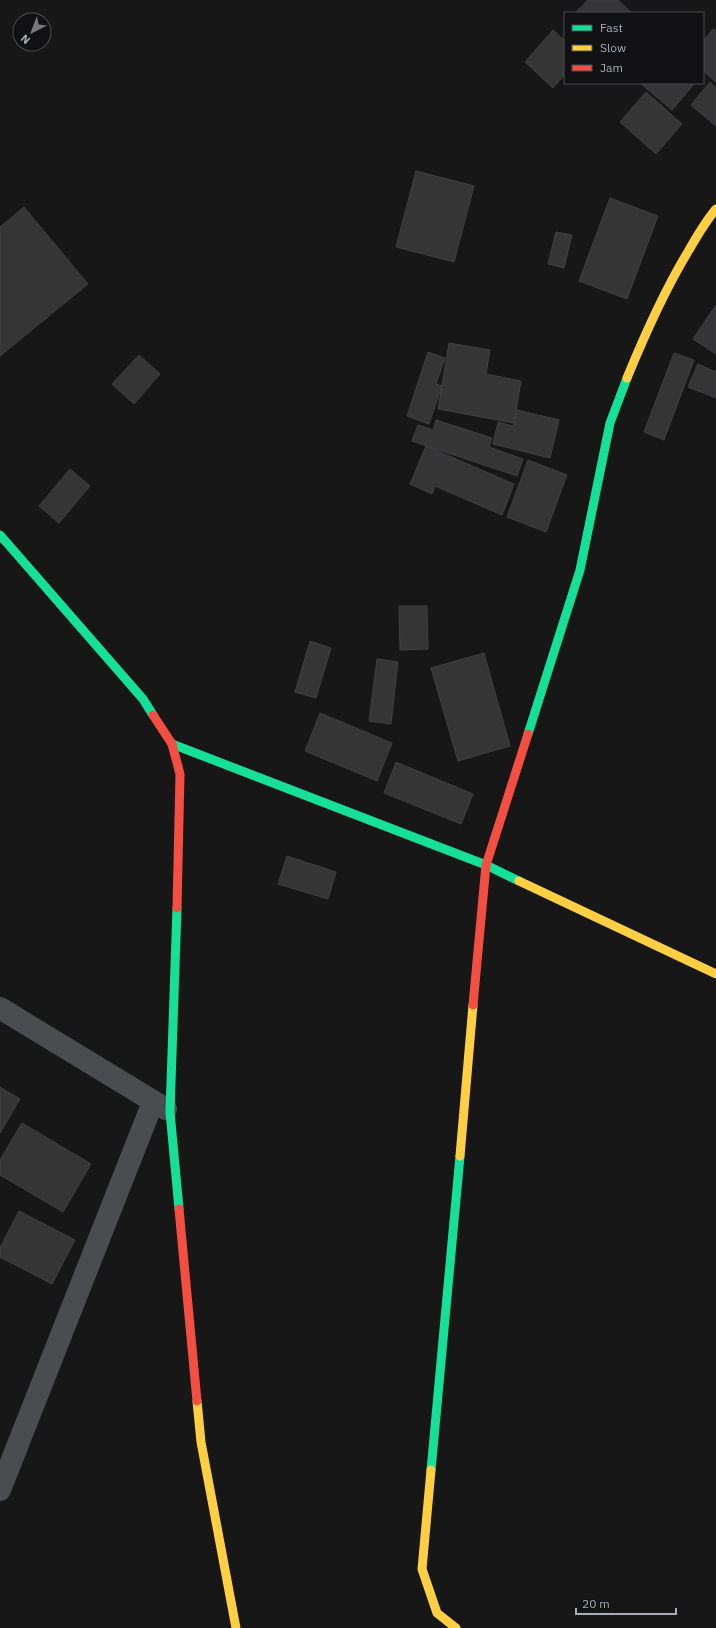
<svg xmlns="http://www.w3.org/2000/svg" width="716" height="1628" font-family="'IBM Plex Sans',sans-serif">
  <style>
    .building { fill: #353536; stroke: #3f4043 }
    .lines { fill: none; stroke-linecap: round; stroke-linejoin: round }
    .street { stroke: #4b4c50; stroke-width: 22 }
    .fast { stroke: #16e098; stroke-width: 9 }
    .slow { stroke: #ffcf43; stroke-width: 9 }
    .jam { stroke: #f24e42; stroke-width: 9 }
  </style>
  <rect width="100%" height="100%" fill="#171717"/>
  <g class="building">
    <polygon points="588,0 618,0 632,13 575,13"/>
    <polygon points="713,29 716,31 716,82 703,71 703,41"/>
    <polygon points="553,30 565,41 565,74 553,88 525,62"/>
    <polygon points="710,82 716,88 716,126 691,105"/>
    <polygon points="640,83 695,83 672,110"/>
    <polygon points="646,92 682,124 656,154 620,122"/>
    <polygon points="416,171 474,186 454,262 396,247"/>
    <polygon points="610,198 658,216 627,299 579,281"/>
    <polygon points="24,207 88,284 0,356 0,227"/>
    <polygon points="556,232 572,235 564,268 548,264"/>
    <polygon points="716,305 716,354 693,339"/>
    <polygon points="449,343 490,350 486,374 521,381 514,423 438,409"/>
    <polygon points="428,352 445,358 436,384 442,386 429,424 407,416"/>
    <polygon points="674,353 694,360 664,440 644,432"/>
    <polygon points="139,355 160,374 134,404 112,384"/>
    <polygon points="698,364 716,372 716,398 688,387"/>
    <polygon points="517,410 559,420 550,458 493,444 498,422 513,426"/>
    <polygon points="436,420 492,438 489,447 523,459 517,476 412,441 418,425 433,430"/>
    <polygon points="426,446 514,484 502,515 435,486 432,494 410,484"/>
    <polygon points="528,460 567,475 546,532 507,517"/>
    <polygon points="70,469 90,486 59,523 39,506"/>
    <polygon points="399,606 427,606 428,649 400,650"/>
    <polygon points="310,641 331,648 316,698 295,692"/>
    <polygon points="484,653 510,746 458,761 431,668"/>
    <polygon points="377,659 398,662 391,724 369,721"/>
    <polygon points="320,713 392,743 377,781 305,751"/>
    <polygon points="396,762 473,794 461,824 384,793"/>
    <polygon points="287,856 336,872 328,899 278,884"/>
    <polygon points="0,1087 20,1099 0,1133"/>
    <polygon points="22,1123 91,1164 63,1212 0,1175 0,1160"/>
    <polygon points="19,1211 75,1240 52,1284 0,1257 0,1248"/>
  </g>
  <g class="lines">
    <g class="street">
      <polyline points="0,1008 166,1109"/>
      <polyline points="0,1490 153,1102"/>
    </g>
    <g class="fast">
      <polyline points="0,535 143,699 153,715"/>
      <polyline points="528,734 580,570 610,423 627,378"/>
      <polyline points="172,744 486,865 519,881"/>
      <polyline points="177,908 170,1112 179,1209"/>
      <polyline points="431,1470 460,1156"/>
    </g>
    <g class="slow">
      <path d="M627 378C645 334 664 291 689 250 697 236 705 222 716 209"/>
      <polyline points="519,881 716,974"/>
      <polyline points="460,1156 473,1005"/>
      <polyline points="197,1401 201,1442 236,1628"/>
      <polyline points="431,1470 422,1569 437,1613 456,1628"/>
    </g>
    <g class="jam">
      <polyline points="153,715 172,744 180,774 177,908"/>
      <polyline points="473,1005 486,865 528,734"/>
      <polyline points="179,1209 197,1401"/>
    </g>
  </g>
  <rect x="564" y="12" width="140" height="72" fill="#111113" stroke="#4d4f55"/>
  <rect x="572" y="25" width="20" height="6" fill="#16e098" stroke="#4d4f55"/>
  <text x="600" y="32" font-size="12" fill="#a8adb8">Fast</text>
  <rect x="572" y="45" width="20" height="6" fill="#ffcf43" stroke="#4d4f55"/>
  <text x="600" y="52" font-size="12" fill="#a8adb8">Slow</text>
  <rect x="572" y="65" width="20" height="6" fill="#f24e42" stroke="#4d4f55"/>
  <text x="600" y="72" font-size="12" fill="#a8adb8">Jam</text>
  <g transform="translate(32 32) rotate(222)"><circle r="19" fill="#111113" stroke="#4d4f55"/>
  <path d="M0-3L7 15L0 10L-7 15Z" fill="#757880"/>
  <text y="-6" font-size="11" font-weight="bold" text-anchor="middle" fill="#a8adb8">N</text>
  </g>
  <path d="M576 1608v6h100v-6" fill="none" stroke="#a8adb8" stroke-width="2"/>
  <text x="582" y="1608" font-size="12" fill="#a8adb8" stroke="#111113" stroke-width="3" paint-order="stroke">20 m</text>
</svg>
